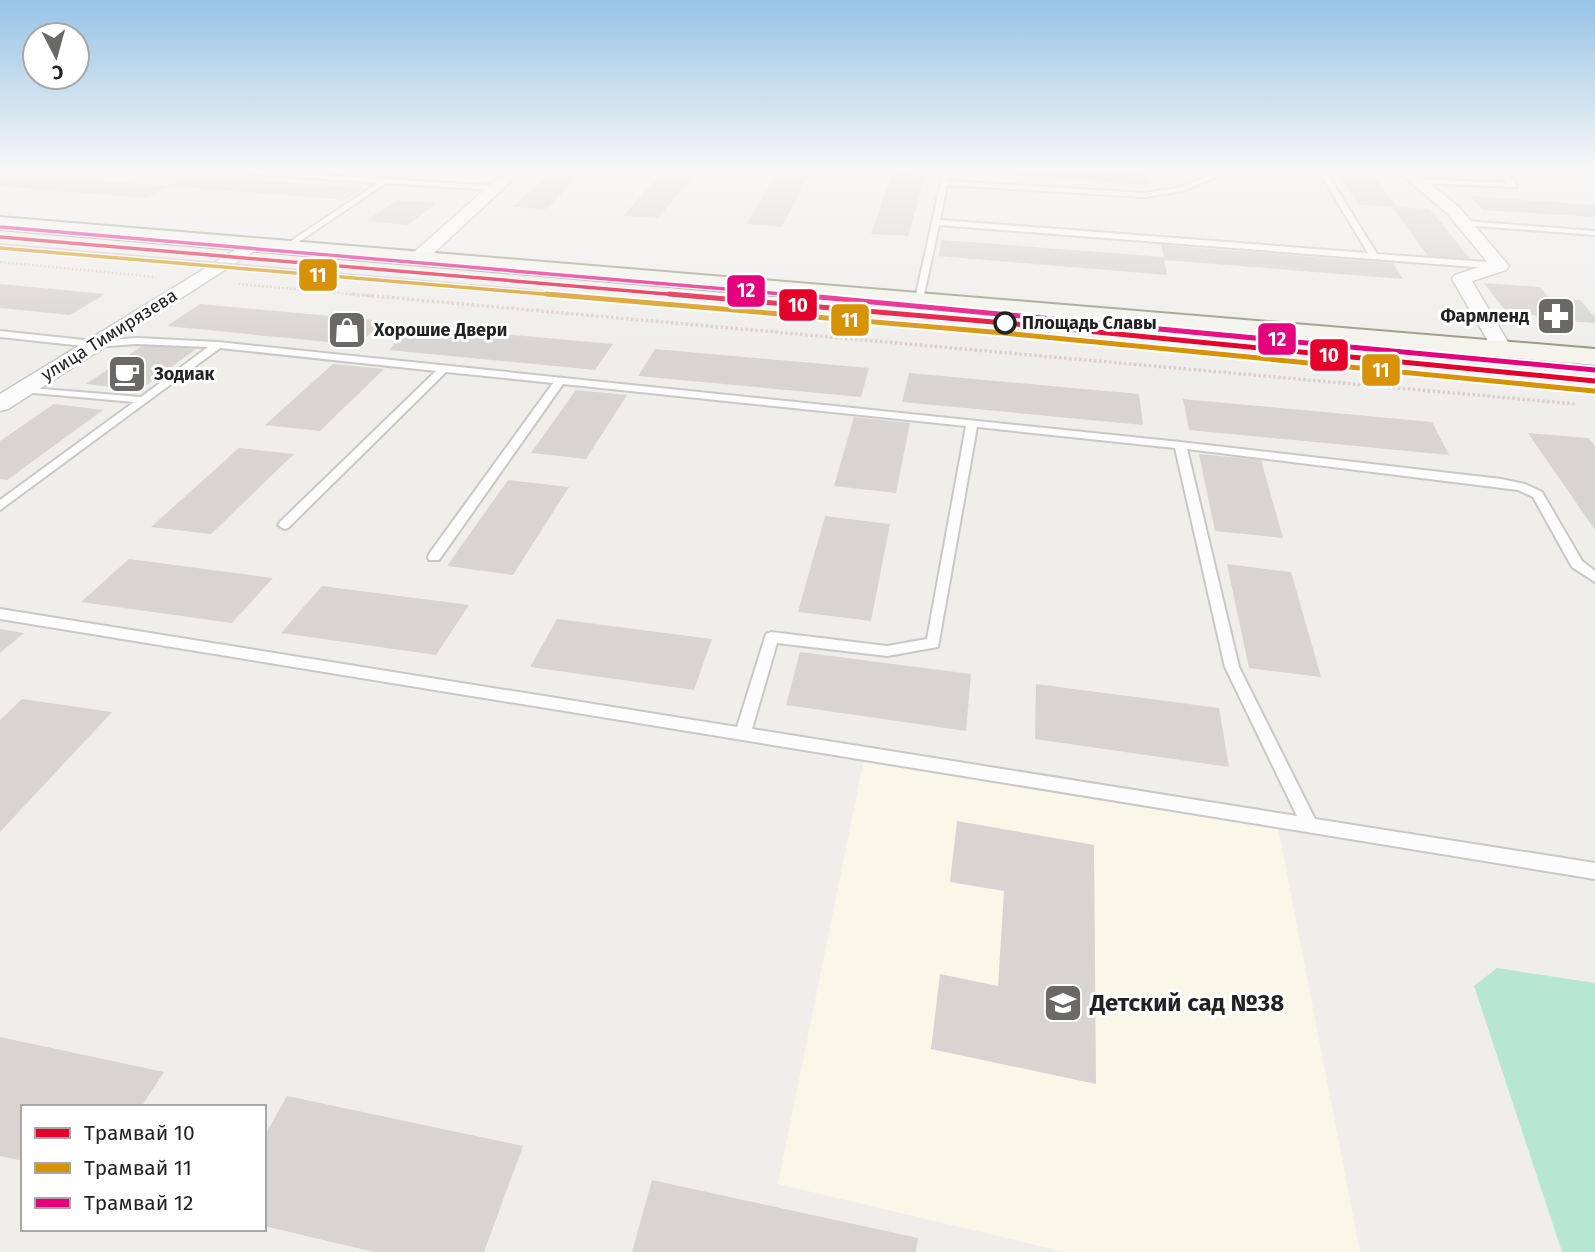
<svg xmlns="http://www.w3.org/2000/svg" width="1595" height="1252" font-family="'Fira Sans',sans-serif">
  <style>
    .education { fill: #f8f7e8 }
    .pitch { fill: #b7e6d2 }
    .building { fill: #d7d4d2 }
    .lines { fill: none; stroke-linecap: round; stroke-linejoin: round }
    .lane-casing { stroke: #c9c8c7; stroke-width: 4 }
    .street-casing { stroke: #c9c8c7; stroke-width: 3 }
    .secondary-casing { stroke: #999a82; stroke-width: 4 }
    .path-far1 { stroke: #dccecd; stroke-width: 2.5; stroke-dasharray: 2 2; stroke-linecap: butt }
    .path { stroke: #dccecd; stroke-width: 3.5; stroke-dasharray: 2.5 2.5; stroke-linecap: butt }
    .lane { fill: #fdfcfc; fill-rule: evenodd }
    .street { fill: #fdfcfc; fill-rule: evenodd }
    .secondary { fill: #f4f4ed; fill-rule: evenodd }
    .tram { stroke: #ccc; stroke-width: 2 }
    .tram-1-far1-casing { stroke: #fff; stroke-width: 6 }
    .tram-1-casing { stroke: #fff; stroke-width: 9 }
    .tram-2-far1-casing { stroke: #fff; stroke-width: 6 }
    .tram-2-casing { stroke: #fff; stroke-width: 9 }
    .tram-3-far1-casing { stroke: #fff; stroke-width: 6 }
    .tram-3-casing { stroke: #fff; stroke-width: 9 }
    .tram-1-far1 { stroke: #e4002b; stroke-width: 3.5 }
    .tram-1 { stroke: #e4002b; stroke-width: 5 }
    .tram-2-far1 { stroke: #d79205; stroke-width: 3.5 }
    .tram-2 { stroke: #d79205; stroke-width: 5 }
    .tram-3-far1 { stroke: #e5007d; stroke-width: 3.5 }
    .tram-3 { stroke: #e5007d; stroke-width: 5 }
    .stop-dot { fill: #fff; stroke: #222; stroke-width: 3.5 }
    .labels { text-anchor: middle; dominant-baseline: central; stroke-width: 6; stroke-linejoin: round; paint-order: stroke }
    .far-poi-label { font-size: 18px; font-weight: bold; fill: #222; stroke: #fff; text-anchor: start }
    .far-stop-label { font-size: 18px; font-weight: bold; fill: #222; stroke: #fff; text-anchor: start }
    .far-street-label { font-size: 18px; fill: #222; stroke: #fff }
    .near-poi-label { font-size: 24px; font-weight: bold; fill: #222; stroke: #fff; text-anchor: start }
    .line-badge { stroke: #fff; stroke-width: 2.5 }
    .badge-label { font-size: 19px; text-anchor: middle; font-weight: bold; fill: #fff }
  </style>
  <rect width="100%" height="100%" fill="#f0eeeb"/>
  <polygon class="education" points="864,759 1277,822 1360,1252 1065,1252 778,1184"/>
  <polygon class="pitch" points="1497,968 1595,983 1595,1252 1562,1252 1474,986"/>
  <g class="building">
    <polygon points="553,170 586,170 546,209 512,207"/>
    <polygon points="665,170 698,170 658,218 623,216"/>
    <polygon points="779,170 812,170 782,227 746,224"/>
    <polygon points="965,170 1147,172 1150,185 965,172"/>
    <polygon points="1336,170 1370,170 1397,207 1430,209 1470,259 1428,256 1392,207 1359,205"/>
    <polygon points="893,172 926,174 908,236 871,234"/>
    <polygon points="4,173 169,186 146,198 0,186 0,175"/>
    <polygon points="191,175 364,188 346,200 169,186"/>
    <polygon points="1470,196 1595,205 1595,217 1483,210"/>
    <polygon points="397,200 437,203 408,225 366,221"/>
    <polygon points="942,240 1164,257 1161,245 1393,263 1403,279 1164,260 1167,275 938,256"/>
    <polygon points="1484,283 1540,287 1549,298 1580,300 1595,317 1595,323 1538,319 1535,315 1507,313"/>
    <polygon points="0,284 105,294 70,315 0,308"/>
    <polygon points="200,304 384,321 358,345 167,326"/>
    <polygon points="414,326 613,344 595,370 389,350"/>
    <polygon points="145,344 196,349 140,390 86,384"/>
    <polygon points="655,349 869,368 861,397 638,376"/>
    <polygon points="333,364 384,369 320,431 265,425"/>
    <polygon points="909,373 1139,394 1143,425 902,402"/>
    <polygon points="576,390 627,395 586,459 531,453"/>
    <polygon points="1183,399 1432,422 1449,455 1189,430"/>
    <polygon points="54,404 103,410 7,480 0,479 0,441"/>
    <polygon points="854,417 910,423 896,493 834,486"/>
    <polygon points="1528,433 1588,438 1595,446 1595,530"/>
    <polygon points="239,448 294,454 211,534 151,527"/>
    <polygon points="1199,454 1261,460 1283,538 1215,531"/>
    <polygon points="508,480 569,487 513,575 447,566"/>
    <polygon points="825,516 890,524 871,621 798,612"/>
    <polygon points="129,559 273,578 232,623 81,602"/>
    <polygon points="1227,564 1291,572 1321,677 1249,668"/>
    <polygon points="322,586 469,605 436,655 281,633"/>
    <polygon points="557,619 712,639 694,690 530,667"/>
    <polygon points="0,629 24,633 0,653"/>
    <polygon points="800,652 971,674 966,731 786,705"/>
    <polygon points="1036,684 1219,708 1229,767 1035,739"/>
    <polygon points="22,699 112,712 0,832 0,720"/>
    <polygon points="957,821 1094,845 1096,1084 931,1049 940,974 998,986 1004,891 950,882"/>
    <polygon points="0,1037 164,1072 141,1107 23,1107 23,1161 0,1156"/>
    <polygon points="287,1096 523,1146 484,1252 374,1252 264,1226 264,1137"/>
    <polygon points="652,1180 918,1238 916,1252 632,1252"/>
  </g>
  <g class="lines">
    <g class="lane-casing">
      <g id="lane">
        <polygon points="202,170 243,170 496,186 500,188 496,190 386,183 288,249 284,247 285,245 378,183"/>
        <polygon points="928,170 950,170 948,181 1145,193 1178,188 1222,170 1231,170 1183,191 1145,197 947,185 940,220 1368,253 1318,170 1325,170 1377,254 1500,263 1504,266 1500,269 939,225 923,299 919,302 915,299 943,173"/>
        <polygon points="1496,170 1503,170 1516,183 1516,187 1417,183 1413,181 1417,179 1507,183"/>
        <polygon points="1466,221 1595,231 1595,235 1463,225 1463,221"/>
        <path d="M0 331 93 341 137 338 218 342 1180 442 1501 479 1525 484 1542 492 1582 561 1595 571V582L1572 567 1533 497 1518 490 1187 449 1239 667 1315 819 1595 863V879L0 619V609L737 727 766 634 771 632 887 646 927 639 966 426 563 384 439 560H429L428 557 429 554 553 383 446 372 288 528 284 529 278 525 280 522 436 371 220 348 0 510V500L134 402 22 392 17 389 18 387 141 397 208 347 137 344 93 347 0 337ZM977 427 1175 448 1225 667 1297 816 752 729 777 643 887 656 938 647Z"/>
      </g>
    </g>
    <g class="street-casing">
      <g id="street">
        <polygon points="507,170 523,170 424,262 412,262 409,258 412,254"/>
        <polygon points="1396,170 1413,170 1459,207 1509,266 1506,270 1472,281 1512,349 1509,353 1495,353 1452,279 1455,275 1489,264 1447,213"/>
        <polygon points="253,239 259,240 262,244 259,248 8,409 0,411 0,394"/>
      </g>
    </g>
    <g class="secondary-casing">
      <polygon id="secondary" points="0,217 1595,349 1595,365 0,229"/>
    </g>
    <g class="path-far1">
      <polyline points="0,262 156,277"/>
      <polyline points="238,284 372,296"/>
    </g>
    <polyline class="path" points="352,294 1576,404"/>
    <use href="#lane" class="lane"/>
    <use href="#street" class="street"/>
    <use href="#secondary" class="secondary"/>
    <polyline class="tram" points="0,244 1049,335 1595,390"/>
    <g class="tram-1-far1-casing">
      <polyline id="tram-1-far1" points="0,237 690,296"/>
    </g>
    <g class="tram-1-casing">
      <polyline id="tram-1" points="669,294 1005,323 1595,381"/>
    </g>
    <g class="tram-2-far1-casing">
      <polyline id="tram-2-far1" points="0,248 567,296"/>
    </g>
    <g class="tram-2-casing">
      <polyline id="tram-2" points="546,294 1004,333 1594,391"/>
    </g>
    <g class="tram-3-far1-casing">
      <polyline id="tram-3-far1" points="1,227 807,296"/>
    </g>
    <g class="tram-3-casing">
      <polyline id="tram-3" points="787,294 1595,370"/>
    </g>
    <use href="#tram-1-far1" class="tram-1-far1"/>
    <use href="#tram-1" class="tram-1"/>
    <use href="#tram-2-far1" class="tram-2-far1"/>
    <use href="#tram-2" class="tram-2"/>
    <use href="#tram-3-far1" class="tram-3-far1"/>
    <use href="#tram-3" class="tram-3"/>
  </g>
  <linearGradient id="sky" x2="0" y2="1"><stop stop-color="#97c4e6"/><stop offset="0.49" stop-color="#f8f7f6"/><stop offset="1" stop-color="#f8f7f6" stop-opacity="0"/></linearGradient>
  <rect width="1595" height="346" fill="url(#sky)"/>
  <defs>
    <g id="pharmacy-square" transform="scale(2.0125)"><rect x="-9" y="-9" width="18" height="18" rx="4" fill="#6a6968" stroke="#fff"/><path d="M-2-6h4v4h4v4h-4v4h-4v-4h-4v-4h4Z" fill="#fff"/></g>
    <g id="shop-square" transform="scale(2.0125)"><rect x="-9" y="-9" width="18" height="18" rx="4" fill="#6a6968" stroke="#fff"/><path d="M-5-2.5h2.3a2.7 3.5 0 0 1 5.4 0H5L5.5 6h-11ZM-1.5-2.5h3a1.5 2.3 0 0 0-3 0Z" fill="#fff"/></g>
    <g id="cafe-square" transform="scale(2.0125)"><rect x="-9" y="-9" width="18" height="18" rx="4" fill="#6a6968" stroke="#fff"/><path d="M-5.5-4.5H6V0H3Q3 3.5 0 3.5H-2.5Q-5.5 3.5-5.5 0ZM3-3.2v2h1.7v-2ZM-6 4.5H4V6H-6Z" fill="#fff"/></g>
    <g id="school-square" transform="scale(2.0125)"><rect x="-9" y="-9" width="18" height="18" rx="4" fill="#6a6968" stroke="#fff"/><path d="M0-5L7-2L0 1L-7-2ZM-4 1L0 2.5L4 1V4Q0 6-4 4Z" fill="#fff"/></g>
  </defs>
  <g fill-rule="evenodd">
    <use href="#pharmacy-square" x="1556" y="316"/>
    <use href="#shop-square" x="347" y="330"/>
    <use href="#cafe-square" x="127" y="374"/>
    <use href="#school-square" x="1063" y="1003"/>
  </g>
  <circle class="stop-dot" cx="1005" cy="323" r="10"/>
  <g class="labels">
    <g class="far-poi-label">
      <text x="1529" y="316" text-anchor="end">Фармленд</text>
      <text x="374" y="330">Хорошие Двери</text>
      <text x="154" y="374">Зодиак</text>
    </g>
    <g class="far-stop-label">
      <text x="1022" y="323">Площадь Славы</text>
    </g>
    <g class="far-street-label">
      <text transform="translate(109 335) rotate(-32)">улица Тимирязева</text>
    </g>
    <g class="near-poi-label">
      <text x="1090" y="1003">Детский сад №38</text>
    </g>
  </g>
  <g class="line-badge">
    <rect x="298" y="258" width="40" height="34" rx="7" fill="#d79205"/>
    <rect x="726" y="274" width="40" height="34" rx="7" fill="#e5007d"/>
    <rect x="778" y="288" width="40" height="34" rx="7" fill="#e4002b"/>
    <rect x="830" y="303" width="40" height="34" rx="7" fill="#d79205"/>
    <rect x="1257" y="322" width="40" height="34" rx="7" fill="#e5007d"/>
    <rect x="1309" y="338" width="40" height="34" rx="7" fill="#e4002b"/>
    <rect x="1361" y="353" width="40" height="34" rx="7" fill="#d79205"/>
  </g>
  <g class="badge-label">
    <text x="318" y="282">11</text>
    <text x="746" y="297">12</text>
    <text x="798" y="312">10</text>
    <text x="850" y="327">11</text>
    <text x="1277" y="346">12</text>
    <text x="1329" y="362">10</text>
    <text x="1381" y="377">11</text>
  </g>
  <rect x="21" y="1105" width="245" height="126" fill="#ffffff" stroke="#a7a7a7" stroke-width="2"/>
  <rect x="35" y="1128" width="35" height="10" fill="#e4002b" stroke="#a7a7a7" stroke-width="2"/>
  <text x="84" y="1140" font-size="21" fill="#222222">Трамвай 10</text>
  <rect x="35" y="1163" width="35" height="10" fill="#d79205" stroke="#a7a7a7" stroke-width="2"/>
  <text x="84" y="1175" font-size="21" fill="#222222">Трамвай 11</text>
  <rect x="35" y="1198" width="35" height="10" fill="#e5007d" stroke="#a7a7a7" stroke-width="2"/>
  <text x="84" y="1210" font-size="21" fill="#222222">Трамвай 12</text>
  <g transform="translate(56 56) rotate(174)"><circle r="33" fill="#ffffff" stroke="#a7a7a7" stroke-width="2"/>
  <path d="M0-5L12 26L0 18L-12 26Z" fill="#6a6968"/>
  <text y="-10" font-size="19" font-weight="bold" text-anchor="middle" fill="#222222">С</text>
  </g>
</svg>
